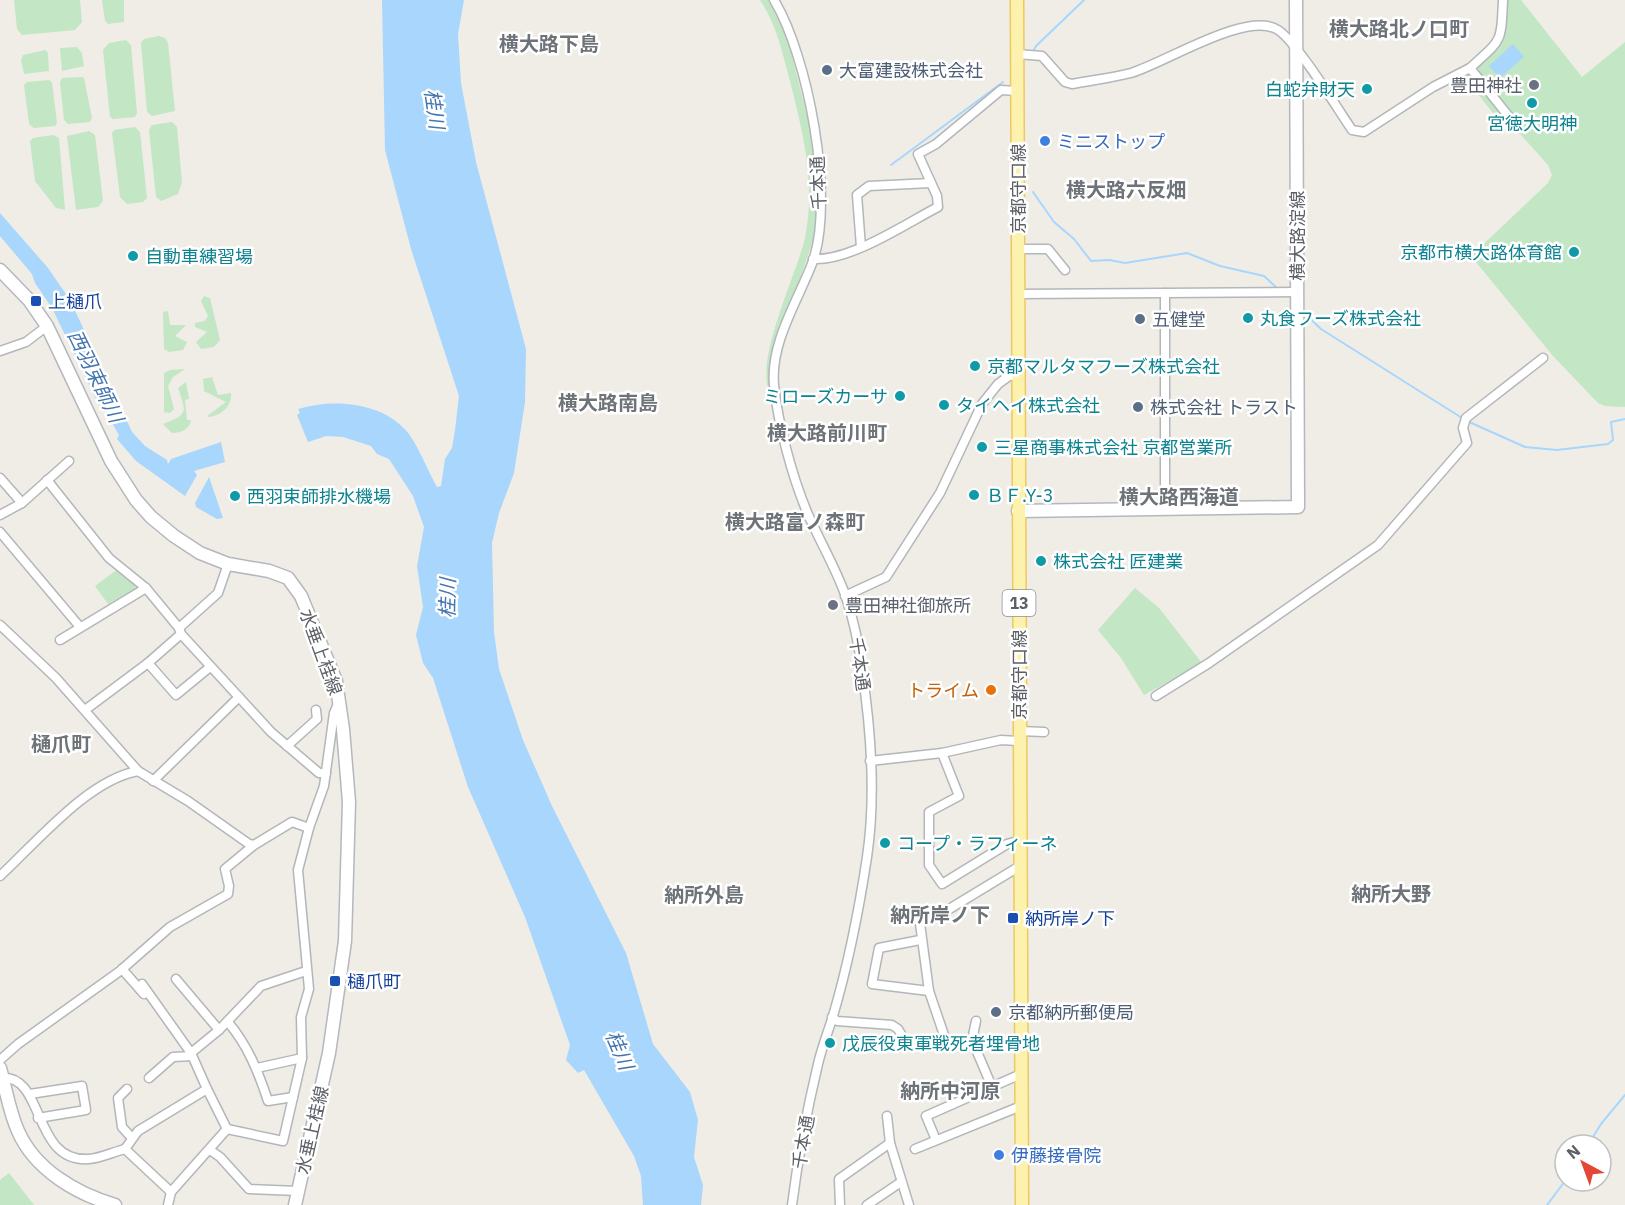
<svg xmlns="http://www.w3.org/2000/svg" width="1625" height="1205" font-family="'IBM Plex Sans','Noto Sans JP',sans-serif">
  <style>
    .green { fill: #c3e6c4 }
    .water { fill: #a8d6fd }
    .lines { fill: none; stroke-linecap: round; stroke-linejoin: round }
    .stream { stroke: #a8d6fd; stroke-width: 2 }
    .street-casing { stroke: #b3b6ba; stroke-width: 11 }
    .secondary-casing { stroke: #b4b8bd; stroke-width: 15 }
    .primary-casing { stroke: #eec960; stroke-width: 15 }
    .street { stroke: #fff; stroke-width: 8 }
    .secondary { stroke: #fff; stroke-width: 12 }
    .primary { stroke: #fdf2ad; stroke-width: 12 }
    .service-dot { fill: #5c6f8a; stroke: #fff; stroke-width: 2 }
    .worship-dot { fill: #6b7280; stroke: #fff; stroke-width: 2 }
    .culture-dot { fill: #0f9aa8; stroke: #fff; stroke-width: 2 }
    .shop-dot { fill: #3f7fe0; stroke: #fff; stroke-width: 2 }
    .transit-dot { fill: #1a4fb4; stroke: #fff; stroke-width: 2 }
    .food-dot { fill: #e8710a; stroke: #fff; stroke-width: 2 }
    .labels { text-anchor: middle; dominant-baseline: central; stroke-width: 5; stroke-linejoin: round; paint-order: stroke }
    .shield { fill: #fff; stroke: #8e9094; stroke-width: 1.5 }
    .shield-label { font-size: 16px; font-weight: bold; fill: #5d6166 }
    .service-label { font-size: 18px; fill: #4e5e75; stroke: #fff; text-anchor: start }
    .worship-label { font-size: 18px; fill: #5b616d; stroke: #fff; text-anchor: end }
    .culture-label { font-size: 18px; fill: #0d838f; stroke: #fff; text-anchor: start }
    .shop-label { font-size: 18px; fill: #366cbe; stroke: #fff; text-anchor: start }
    .street-label { font-size: 18px; fill: #5d6166; stroke: #fff }
    .transit-label { font-size: 18px; fill: #164399; stroke: #fff; text-anchor: start }
    .food-label { font-size: 18px; fill: #c56008; stroke: #fff; text-anchor: end }
    .neighbourhood-label { font-size: 20px; font-weight: bold; fill: #6e7378; stroke: #fff }
    .water-label { font-size: 20px; font-style: italic; fill: #4476af; stroke: #fff }
  </style>
  <rect width="100%" height="100%" fill="#efede6"/>
  <g class="green">
    <polygon points="14,0 80,0 82,22 75,30 22,35 17,29"/>
    <polygon points="102,0 124,0 124,22 108,24 105,21"/>
    <path d="M760 0H768L785 29 813 139 817 172 816 232 777 345 772 395C750 369 798 271 805 238 816 184 803 133 790 81 782 52 777 25 760 0Z"/>
    <polygon points="1507,0 1521,0 1582,77 1625,42 1625,407 1605,406 1598,403 1553,356 1471,256 1548,183 1552,175 1548,165 1521,135 1501,123 1464,77 1505,37"/>
    <polygon points="159,36 165,38 168,43 175,111 152,116 147,112 141,43 144,39"/>
    <polygon points="126,40 131,45 137,113 135,117 113,119 110,117 103,50 109,43"/>
    <polygon points="77,47 82,53 84,66 62,71 60,48"/>
    <polygon points="45,50 48,53 49,71 24,74 21,60 23,55"/>
    <polygon points="81,77 84,78 92,118 90,122 68,124 64,120 60,82 62,78"/>
    <polygon points="49,80 52,82 57,123 55,126 34,128 29,124 24,85 27,82"/>
    <polygon points="172,122 177,127 182,182 178,194 161,201 156,197 149,130 152,125"/>
    <polygon points="135,127 140,132 147,198 143,202 127,204 120,197 112,133 114,130"/>
    <polygon points="89,131 95,135 103,201 98,207 76,210 67,136"/>
    <polygon points="53,135 59,138 65,210 56,208 35,181 30,141 33,138"/>
    <polygon points="204,296 210,298 220,340 214,347 201,349 196,342 207,332 195,327 195,323 205,321 208,316 201,301"/>
    <polygon points="168,311 170,325 186,325 175,336 187,342 183,350 169,352 164,349 163,312"/>
    <polygon points="185,369 173,377 168,386 174,409 170,413 164,412 164,373 170,370"/>
    <path d="M212 377 218 395 231 393C232 406 222 415 209 417L207 416 226 402 204 391 203 379Z"/>
    <path d="M186 382 189 399 185 400 187 420H191C190 429 181 433 172 433L163 424C188 414 187 414 178 388Z"/>
    <polygon points="118,569 136,583 135,589 108,604 95,586"/>
    <polygon points="1135,588 1159,608 1202,663 1144,695 1121,658 1098,630"/>
    <polygon points="9,1173 34,1205 0,1205 0,1180"/>
  </g>
  <g class="water">
    <path d="M382 0H464L458 34 461 83 476 162 526 349 525 402 514 473 499 513 492 543 494 632 499 669 523 740 552 806 626 953 653 1044 690 1092 698 1120 694 1157 703 1185 701 1205H643L641 1176 634 1156 584 1070 578 1073 566 1060 570 1045 525 917 468 787 433 678 423 663 416 635 423 607 417 566 424 527 413 496 389 459 377 454 371 446 343 437 326 436 308 442 297 415 300 413 298 409C334 398 384 402 409 434 420 450 428 471 437 487L441 486 445 459 452 448 455 430 459 396 411 249 385 150Z"/>
    <polygon points="1513,44 1524,57 1500,78 1489,66"/>
    <polygon points="0,213 48,268 70,300 132,432 145,446 167,460 168,464 171,459 221,442 225,462 194,471 197,475 185,496 136,461 117,439 119,435 99,400 97,401 52,308 35,283 32,274 0,236"/>
    <polygon points="209,477 223,518 217,519 196,507 195,503"/>
  </g>
  <g class="lines">
    <g class="stream">
      <polyline points="1032,53 1036,46 1084,0"/>
      <polyline points="891,165 1003,82"/>
      <polyline points="1033,192 1054,222 1074,239 1091,261 1109,260 1125,263 1187,253 1220,266 1264,276 1278,289"/>
      <polyline points="1302,311 1321,329 1462,418"/>
      <polyline points="1467,421 1525,447 1557,450 1608,444 1613,440 1611,422 1625,419"/>
      <polyline points="1588,1145 1601,1124 1625,1095"/>
      <polyline points="1547,1205 1565,1181"/>
    </g>
    <g class="street-casing">
      <g id="street">
        <path d="M774 0C808 56 835 198 813 261 799 299 770 342 774 385 778 424 792 476 807 512 819 540 836 568 846 597 854 621 859 646 862 670 871 730 876 797 867 857 859 910 848 965 833 1016 828 1032 822 1047 818 1064 807 1110 798 1158 792 1205"/>
        <path d="M1017 54 1042 56 1065 82 1072 84C1092 80 1112 78 1131 73 1165 63 1247 10 1278 30 1297 42 1337 108 1352 130L1364 132 1433 87 1470 68 1514 123"/>
        <path d="M1470 68C1502 39 1501 44 1503 0"/>
        <polyline points="861,247 857,195 869,186 931,183"/>
        <polyline points="1018,249 1048,249 1065,270"/>
        <path d="M813 259C851 261 905 224 938 207L937 196 918 154 936 144 1001 90 1017 91"/>
        <polyline points="1165,293 1165,509"/>
        <polyline points="1018,294 1297,292"/>
        <polyline points="0,351 26,342 47,326"/>
        <polyline points="0,478 22,503"/>
        <polyline points="47,480 109,558 146,588 179,628 181,634 271,732 319,773 326,773"/>
        <polyline points="0,515 22,503 69,461"/>
        <polyline points="0,532 80,627"/>
        <polyline points="845,596 886,577 940,493 982,404 998,384 1009,376 1018,375"/>
        <polyline points="0,625 56,678 138,771 188,801 249,844 254,845 292,822 309,828"/>
        <polyline points="179,628 218,593 228,564"/>
        <polyline points="181,634 148,663 176,695 210,667"/>
        <polyline points="60,640 146,588"/>
        <polyline points="1156,696 1209,663 1378,545 1467,443 1463,428 1466,418 1543,358"/>
        <polyline points="85,710 148,663"/>
        <polyline points="1019,731 1044,732"/>
        <polyline points="287,746 317,719 316,710"/>
        <polyline points="942,753 959,796 929,812 929,865 942,884 1007,844 1021,840"/>
        <polyline points="870,761 942,753 1001,740 1020,741"/>
        <polyline points="153,781 239,697"/>
        <path d="M0 876C38 841 88 780 138 771"/>
        <polyline points="920,940 879,948 872,984 929,991"/>
        <polyline points="122,969 144,994"/>
        <polyline points="176,979 219,1030 191,1053"/>
        <polyline points="142,984 191,1053 207,1089"/>
        <polyline points="832,1017 837,1021 892,1025 898,1029 908,1046 940,1043 944,1035 929,991 919,916 941,914 1020,866"/>
        <polyline points="976,1021 972,1040 992,1087"/>
        <path d="M228 1022C248 1046 258 1071 268 1101L293 1097"/>
        <polyline points="219,1030 261,986 306,971"/>
        <polyline points="0,1060 18,1044 120,971 170,927 228,894 229,886 225,869 254,845"/>
        <polyline points="257,1068 302,1058"/>
        <path d="M0 1078C46 1073 31 1163 89 1159 101 1158 113 1152 125 1149L171 1192"/>
        <polyline points="149,1078 173,1057 192,1056"/>
        <polyline points="127,1089 118,1098 122,1127 131,1137"/>
        <polyline points="30,1094 82,1086 86,1110 38,1118"/>
        <polyline points="887,1116 890,1143"/>
        <polyline points="227,1129 283,1141 302,1058 301,1017 309,989 298,870 309,828 324,786 334,713 338,704"/>
        <polyline points="936,1140 926,1116 1021,1074"/>
        <polyline points="125,1149 138,1131 207,1089 227,1129 171,1192 168,1205"/>
        <polyline points="915,1149 1021,1106"/>
        <polyline points="210,1150 220,1157 249,1189 298,1191"/>
        <polyline points="840,1205 839,1179 890,1143 909,1205"/>
        <polyline points="867,1205 901,1182"/>
      </g>
    </g>
    <g class="secondary-casing">
      <g id="secondary">
        <polyline points="0,270 29,300 47,326 111,461 136,500 151,517 174,536 200,553 228,564 269,571 288,578 301,596 336,681 343,729 349,802 345,941 329,1053 295,1205"/>
        <polyline points="1018,511 1298,507 1296,0"/>
        <path d="M0 1068C6 1089 9 1111 18 1131 35 1170 77 1194 115 1205"/>
      </g>
    </g>
    <g class="primary-casing">
      <polyline id="primary" points="1017,0 1022,1205"/>
    </g>
    <use href="#street" class="street"/>
    <use href="#secondary" class="secondary"/>
    <use href="#primary" class="primary"/>
  </g>
  <g class="service-dot">
    <circle cx="827" cy="70" r="6"/>
    <circle cx="1140" cy="319" r="6"/>
    <circle cx="1138" cy="407" r="6"/>
    <circle cx="996" cy="1012" r="6"/>
  </g>
  <g class="worship-dot">
    <circle cx="1534" cy="85" r="6"/>
    <circle cx="833" cy="605" r="6"/>
  </g>
  <g class="culture-dot">
    <circle cx="1367" cy="89" r="6"/>
    <circle cx="1532" cy="103" r="6"/>
    <circle cx="1574" cy="252" r="6"/>
    <circle cx="133" cy="256" r="6"/>
    <circle cx="1248" cy="318" r="6"/>
    <circle cx="975" cy="366" r="6"/>
    <circle cx="900" cy="396" r="6"/>
    <circle cx="944" cy="405" r="6"/>
    <circle cx="982" cy="447" r="6"/>
    <circle cx="974" cy="495" r="6"/>
    <circle cx="235" cy="496" r="6"/>
    <circle cx="1041" cy="561" r="6"/>
    <circle cx="885" cy="843" r="6"/>
    <circle cx="830" cy="1043" r="6"/>
  </g>
  <g class="shop-dot">
    <circle cx="1045" cy="141" r="6"/>
    <circle cx="999" cy="1155" r="6"/>
  </g>
  <g class="transit-dot">
    <rect x="30" y="295" width="12" height="12" rx="3"/>
    <rect x="1007" y="912" width="12" height="12" rx="3"/>
    <rect x="329" y="975" width="12" height="12" rx="3"/>
  </g>
  <circle class="food-dot" cx="991" cy="690" r="6"/>
  <g class="labels">
    <rect class="shield" x="1002.5" y="590" width="33" height="26" rx="4.5"/>
    <g class="shield-label">
      <text x="1019" y="603">13</text>
    </g>
    <g class="service-label">
      <text x="839" y="70">大富建設株式会社</text>
      <text x="1152" y="319">五健堂</text>
      <text x="1150" y="407">株式会社 トラスト</text>
      <text x="1008" y="1012">京都納所郵便局</text>
    </g>
    <g class="worship-label">
      <text x="1522" y="85">豊田神社</text>
      <text x="845" y="605" text-anchor="start">豊田神社御旅所</text>
    </g>
    <g class="culture-label">
      <text x="1355" y="89" text-anchor="end">白蛇弁財天</text>
      <text x="1532" y="123" text-anchor="middle">宮徳大明神</text>
      <text x="1562" y="252" text-anchor="end">京都市横大路体育館</text>
      <text x="145" y="256">自動車練習場</text>
      <text x="1260" y="318">丸食フーズ株式会社</text>
      <text x="987" y="366">京都マルタマフーズ株式会社</text>
      <text x="888" y="396" text-anchor="end">ミローズカーサ</text>
      <text x="956" y="405">タイヘイ株式会社</text>
      <text x="994" y="447">三星商事株式会社 京都営業所</text>
      <text x="986" y="495">ＢＦ.Y-3</text>
      <text x="247" y="496">西羽束師排水機場</text>
      <text x="1053" y="561">株式会社 匠建業</text>
      <text x="897" y="843">コープ・ラフィーネ</text>
      <text x="842" y="1043">戊辰役東軍戦死者埋骨地</text>
    </g>
    <g class="shop-label">
      <text x="1057" y="141">ミニストップ</text>
      <text x="1011" y="1155">伊藤接骨院</text>
    </g>
    <g class="street-label">
      <text transform="translate(818 183) rotate(-92)">千本通</text>
      <text transform="translate(1018 189) rotate(-90)">京都守口線</text>
      <text transform="translate(1297 236) rotate(-90)">横大路淀線</text>
      <text transform="translate(321 652) rotate(70)">水垂上桂線</text>
      <text transform="translate(860 664) rotate(82)">千本通</text>
      <text transform="translate(1019 675) rotate(-90)">京都守口線</text>
      <text transform="translate(312 1130) rotate(-77)">水垂上桂線</text>
      <text transform="translate(803 1142) rotate(-80)">千本通</text>
    </g>
    <g class="transit-label">
      <text x="48" y="301">上樋爪</text>
      <text x="1025" y="918">納所岸ノ下</text>
      <text x="347" y="981">樋爪町</text>
    </g>
    <g class="food-label">
      <text x="979" y="690">トライム</text>
    </g>
    <g class="neighbourhood-label">
      <text x="1399" y="28">横大路北ノ口町</text>
      <text x="549" y="43">横大路下島</text>
      <text x="1126" y="189">横大路六反畑</text>
      <text x="608" y="402">横大路南島</text>
      <text x="827" y="432">横大路前川町</text>
      <text x="1179" y="496">横大路西海道</text>
      <text x="795" y="521">横大路富ノ森町</text>
      <text x="61" y="743">樋爪町</text>
      <text x="1391" y="893">納所大野</text>
      <text x="704" y="894">納所外島</text>
      <text x="940" y="914">納所岸ノ下</text>
      <text x="950" y="1090">納所中河原</text>
    </g>
    <g class="water-label">
      <text transform="translate(435 109) rotate(82)">桂川</text>
      <text transform="translate(96 376) rotate(64)">西羽束師川</text>
      <text transform="translate(447 598) rotate(-89)">桂川</text>
      <text transform="translate(620 1050) rotate(67)">桂川</text>
    </g>
  </g>
  <g transform="translate(1583 1163) rotate(319)"><circle r="28" fill="#ffffff" stroke="#bec0c2" stroke-width="1.5"/>
  <path d="M0-4.5L10 22L0 15L-10 22Z" fill="#e54736"/>
  <text y="-9" font-size="16" font-weight="bold" text-anchor="middle" fill="#5d6166">N</text>
  </g>
</svg>
